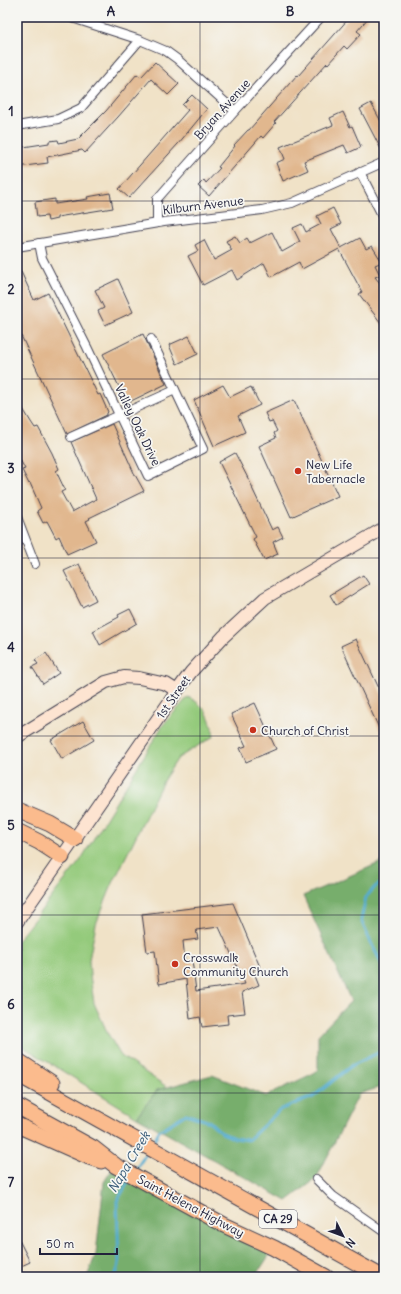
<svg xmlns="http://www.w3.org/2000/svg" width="401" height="1294" font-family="Delius,sans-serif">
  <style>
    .green { fill: #94ca7c; stroke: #5b765c }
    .forest { fill: #77ae6c; stroke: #4c6854 }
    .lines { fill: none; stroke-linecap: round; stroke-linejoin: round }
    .stream { stroke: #53acd0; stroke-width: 3 }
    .building { fill: #e1b78e; fill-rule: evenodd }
    .street-casing { stroke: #413f50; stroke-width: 10 }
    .secondary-casing { stroke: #413f50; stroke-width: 14 }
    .highway-casing { stroke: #413f50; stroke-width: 17 }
    .street { stroke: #fff; stroke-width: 8 }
    .secondary { stroke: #fde4d1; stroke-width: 12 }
    .highway { stroke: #fbbb8d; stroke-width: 15 }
    .grid { fill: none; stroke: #22223b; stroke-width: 1; stroke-opacity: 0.55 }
    .poi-dot { fill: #c8321e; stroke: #f6f6f2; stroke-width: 1.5 }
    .labels { text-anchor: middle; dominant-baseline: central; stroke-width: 3.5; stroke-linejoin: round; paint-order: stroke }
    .shield { fill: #f6f6f2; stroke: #626272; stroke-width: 1 }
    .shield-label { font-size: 11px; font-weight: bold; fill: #22223b }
    .street-label { font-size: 12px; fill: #22223b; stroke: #f6f6f2 }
    .poi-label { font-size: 12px; fill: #22223b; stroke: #f6f6f2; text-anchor: start }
    .water-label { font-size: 13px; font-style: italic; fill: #365977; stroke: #f6f6f2 }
    .neatline { fill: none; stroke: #22223b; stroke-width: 1.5 }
    .grid-label { font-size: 13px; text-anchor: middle; font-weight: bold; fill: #22223b }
  </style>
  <rect width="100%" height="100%" fill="#f6f6f2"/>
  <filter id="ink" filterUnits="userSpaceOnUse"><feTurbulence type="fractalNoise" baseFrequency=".025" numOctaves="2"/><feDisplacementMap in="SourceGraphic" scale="8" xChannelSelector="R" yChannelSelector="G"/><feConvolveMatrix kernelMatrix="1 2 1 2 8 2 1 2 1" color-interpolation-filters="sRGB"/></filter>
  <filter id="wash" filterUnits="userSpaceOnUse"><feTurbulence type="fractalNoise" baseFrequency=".012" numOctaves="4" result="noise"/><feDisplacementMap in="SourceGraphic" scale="16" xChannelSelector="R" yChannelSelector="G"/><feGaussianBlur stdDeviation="0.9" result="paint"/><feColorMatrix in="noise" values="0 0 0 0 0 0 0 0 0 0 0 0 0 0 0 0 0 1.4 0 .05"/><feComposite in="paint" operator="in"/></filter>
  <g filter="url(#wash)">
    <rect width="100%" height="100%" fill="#f0e2c7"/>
    <path class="green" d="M188 697C206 706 210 716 214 736L178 758 163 781 112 885 96 924 89 960 90 975 94 1003 108 1034 121 1056 167 1087 157 1090 137 1117 17 1043V941L80 861 163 725Z"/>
    <g class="forest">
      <polygon points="384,861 384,1086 359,1094 316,1179 287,1201 137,1117 157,1090 212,1075 266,1096 318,1071 318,1035 351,1001 303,896"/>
      <polygon points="112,1169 274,1248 255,1277 87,1277 96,1254 104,1182"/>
    </g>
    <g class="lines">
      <g class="stream">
        <polyline points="384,882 376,886 366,897 361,920 372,945 384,968"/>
        <polyline points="152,1144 159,1131 186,1114 210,1122 222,1133 234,1138 248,1140 281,1109 313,1097 351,1066 384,1050"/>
        <polyline points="135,1171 147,1152"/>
        <polyline points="115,1277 119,1265 117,1201 130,1179"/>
      </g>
    </g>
    <g id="blocks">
      <g class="building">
        <polygon points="350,17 369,17 357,31 361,34 347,49 344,46 328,64 327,63 274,122 276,123 263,138 261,136 209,196 198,186 204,180 206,183 220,168 218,167 235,146 234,145 248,130 249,130 297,75 298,76"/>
        <polygon points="155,62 179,84 168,95 151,79 118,117 85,153 82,150 47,157 48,163 17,167 17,148 49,143 49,141 58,140 59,143 78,139 106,111 137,74 141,77"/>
        <polygon points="192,95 207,109 178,144 129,198 119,189 188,110 182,105"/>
        <polygon points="371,103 384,127 384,155 360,109"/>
        <polygon points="343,112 350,127 352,126 361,147 348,153 344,145 304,161 308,170 283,181 276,163 285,159 280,147 333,125 330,118"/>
        <polygon points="110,193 113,208 57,217 57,219 48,221 47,216 37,217 35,202 55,199 55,204 88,199 87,197"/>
        <polygon points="333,208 341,224 331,229 341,248 360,238 366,249 372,246 382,262 375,265 380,275 375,277 384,288 384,327 359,294 362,292 339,249 302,269 299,262 271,277 264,263 237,280 232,270 203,285 188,256 198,251 195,245 204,240 214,260 232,250 226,241 235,236 240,243 247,238 250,243 272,232 282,252 300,242 293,228 302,224 306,232 321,224 317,216"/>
        <polygon points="17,263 34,300 48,293 98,395 100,394 108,412 107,413 107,415 67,434 17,327"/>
        <polygon points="118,279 133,312 105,325 98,311 104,308 95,290"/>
        <polygon points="143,334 166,384 127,403 103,354"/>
        <polygon points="189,336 198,354 177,364 169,345"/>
        <polygon points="223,385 230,397 251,387 260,405 238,416 245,432 214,446 194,400"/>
        <polygon points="17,399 31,422 35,428 38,427 52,453 59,469 56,471 65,490 61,492 72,512 96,499 71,442 112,424 134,473 144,491 89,518 90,519 86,521 96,541 67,554 59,536 56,538 47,521 43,523 37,511 41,508 30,483 29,484 22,470 25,469 17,454"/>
        <polygon points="294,400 338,496 291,517 259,446 276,438 274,433 277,431 272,421 269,422 265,413"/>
        <polygon points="235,453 253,488 252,488 272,530 278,527 283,537 273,542 278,554 264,560 253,539 256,537 219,462"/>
        <polygon points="79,564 96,600 82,607 64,571"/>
        <polygon points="363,575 369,584 336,605 330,595"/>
        <polygon points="130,609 137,623 100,645 93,631 119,617 118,615"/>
        <polygon points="356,639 384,699 384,739 341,646"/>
        <polygon points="46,653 59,673 43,684 32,667 38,664 35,660"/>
        <polygon points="255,703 276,749 246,762 240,748 246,746 231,714"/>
        <polygon points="83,721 94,740 62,759 51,740"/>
        <path d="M233 903 260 967 253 970 259 985 242 992 245 1013 227 1015 228 1024 202 1027 200 1017 190 1019 186 979 159 984 155 951 147 952 142 914ZM219 927 245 984 196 991 192 960 185 961 183 941 198 939 196 930Z"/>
        <polygon points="17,1236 30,1262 17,1268"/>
      </g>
    </g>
  </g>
  <g filter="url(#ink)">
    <use href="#blocks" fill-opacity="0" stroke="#413f50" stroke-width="1"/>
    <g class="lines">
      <g class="street-casing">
        <g id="street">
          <polyline points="69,17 140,40 166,51 177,59 235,111"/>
          <polyline points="17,126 58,119 81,108 140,40"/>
          <polyline points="360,172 384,219"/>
          <polyline points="157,223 157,199 235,111 321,17"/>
          <polyline points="39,243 42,258 87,347 148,476 203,449 151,339"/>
          <polyline points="17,247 164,222 262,210 292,203 384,162"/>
          <polyline points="71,437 175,390"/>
          <polyline points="17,517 35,564"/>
          <polyline points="316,1179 333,1196 384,1232"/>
        </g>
      </g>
      <g class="secondary-casing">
        <g id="secondary">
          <polyline points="17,737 106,682 124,677 139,678 166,684 177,691"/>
          <polyline points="17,922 177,691 191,672 223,637 265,598 384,528"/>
        </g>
      </g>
      <g class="highway-casing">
        <g id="highway">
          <polyline points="17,810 50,824 75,839"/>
          <polyline points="17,831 39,842 62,857"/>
          <polyline points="17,1060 52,1083"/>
          <polyline points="17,1074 382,1277"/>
          <polyline points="17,1106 93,1148 116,1166 224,1225 274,1248 326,1277"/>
          <polyline points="17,1125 89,1157 101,1161"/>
        </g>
      </g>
      <use href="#street" class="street"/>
      <use href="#secondary" class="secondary"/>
      <use href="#highway" class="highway"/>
    </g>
  </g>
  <path class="grid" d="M200 17V1277M17 201H384M17 379H384M17 558H384M17 736H384M17 915H384M17 1093H384"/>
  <g class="poi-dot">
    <circle cx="298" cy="471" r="4"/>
    <circle cx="253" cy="730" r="4"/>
    <circle cx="175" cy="964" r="4"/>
  </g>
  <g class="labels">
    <rect class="shield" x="259" y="1210" width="38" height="18" rx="3"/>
    <g class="shield-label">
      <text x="278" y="1219">CA 29</text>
    </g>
    <g class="street-label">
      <text transform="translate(222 109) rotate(-48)">Bryan Avenue</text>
      <text transform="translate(203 205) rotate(-7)">Kilburn Avenue</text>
      <text transform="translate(138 425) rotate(64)">Valley Oak Drive</text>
      <text transform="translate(173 697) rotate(-55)">1st Street</text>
      <text transform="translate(191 1206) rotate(28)">Saint Helena Highway</text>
    </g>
    <g class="poi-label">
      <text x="306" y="464">New Life<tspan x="306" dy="14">Tabernacle</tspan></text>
      <text x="261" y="730">Church of Christ</text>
      <text x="183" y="957">Crosswalk<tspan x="183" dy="14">Community Church</tspan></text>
    </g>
    <g class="water-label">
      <text transform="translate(129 1162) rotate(-59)">Napa Creek</text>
    </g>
  </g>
  <rect width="401" height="1294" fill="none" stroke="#f6f6f2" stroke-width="44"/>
  <g transform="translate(343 1236) rotate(132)" stroke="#f6f6f2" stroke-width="3" paint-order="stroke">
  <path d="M0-3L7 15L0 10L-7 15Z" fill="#22223b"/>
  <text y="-6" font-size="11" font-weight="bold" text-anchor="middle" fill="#22223b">N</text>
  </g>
  <path d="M40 1248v6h77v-6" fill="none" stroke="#22223b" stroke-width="2"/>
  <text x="46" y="1248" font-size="12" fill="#22223b" stroke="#f6f6f2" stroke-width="3" paint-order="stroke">50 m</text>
  <rect x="22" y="22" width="357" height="1250" class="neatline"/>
  <g class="grid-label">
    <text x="111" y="16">A</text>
    <text x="290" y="16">B</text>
    <text x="11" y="116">1</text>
    <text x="11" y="294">2</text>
    <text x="11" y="473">3</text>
    <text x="11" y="652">4</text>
    <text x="11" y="830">5</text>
    <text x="11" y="1009">6</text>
    <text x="11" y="1187">7</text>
  </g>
</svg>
